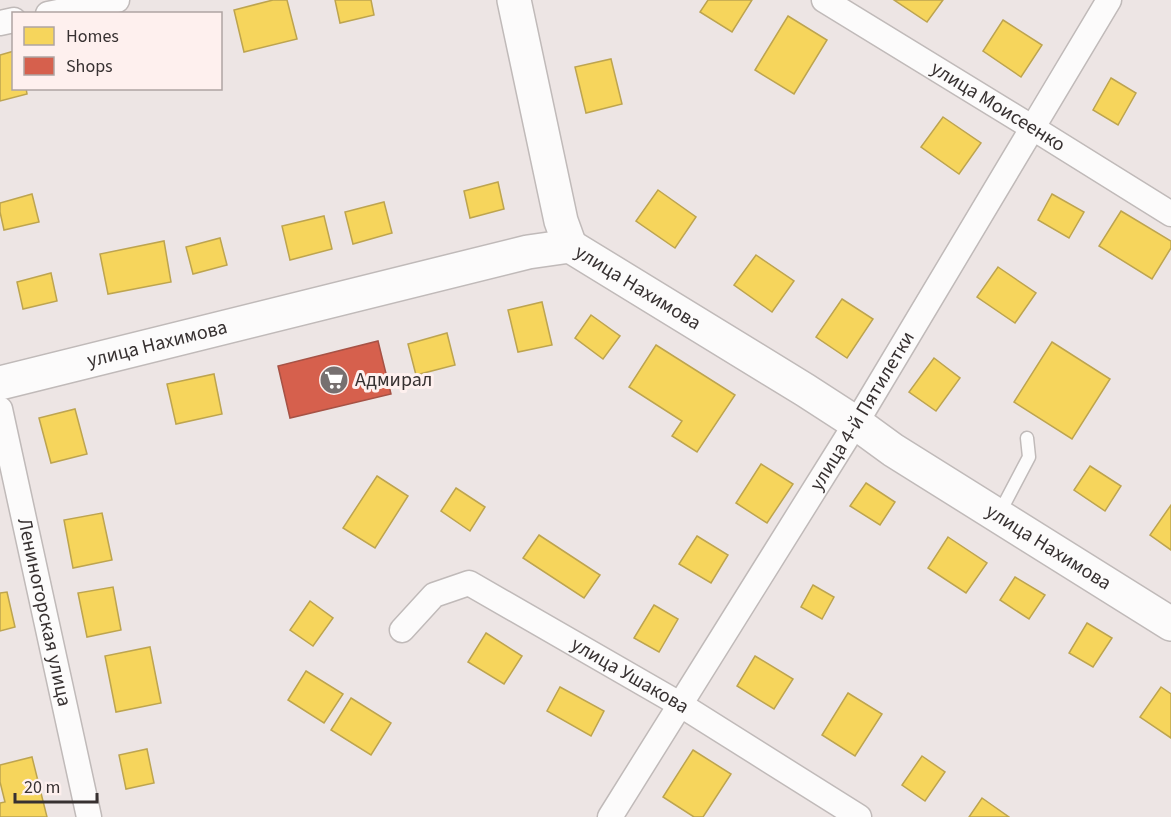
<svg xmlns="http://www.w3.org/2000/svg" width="1171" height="817" font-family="'Source Sans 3',sans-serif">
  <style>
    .homes { fill: #f6d55c; stroke: #bda44f; stroke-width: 1.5 }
    .shops { fill: #d6604d; stroke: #a65245; stroke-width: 1.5 }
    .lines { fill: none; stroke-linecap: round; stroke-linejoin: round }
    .lane-casing { stroke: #c0bab9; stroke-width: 15 }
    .street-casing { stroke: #c0bab9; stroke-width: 27 }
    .secondary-casing { stroke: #c0bab9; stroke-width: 36 }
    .lane { stroke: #fcfbfb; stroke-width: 12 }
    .street { stroke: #fcfbfb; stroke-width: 24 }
    .secondary { stroke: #fcfbfb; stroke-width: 33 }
    .labels { text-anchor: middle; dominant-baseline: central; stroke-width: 6; stroke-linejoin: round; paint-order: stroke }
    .street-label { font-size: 20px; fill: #373131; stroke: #fef0ee }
    .poi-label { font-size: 20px; fill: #373131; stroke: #fef0ee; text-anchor: start }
  </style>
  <rect width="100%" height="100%" fill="#ede5e4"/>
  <g class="homes">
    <polygon points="273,0 287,0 297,39 244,52 234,10"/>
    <polygon points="335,0 371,0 374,15 340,23"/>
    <polygon points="708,0 752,0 732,32 700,12"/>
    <polygon points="894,0 943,0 927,22"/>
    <polygon points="788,16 827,40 794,94 755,70"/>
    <polygon points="1003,20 1042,45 1021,77 983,51"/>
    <polygon points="14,51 14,88 26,88 27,94 0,101 0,55"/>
    <polygon points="611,59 622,104 586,113 575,67"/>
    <polygon points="1111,78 1136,93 1118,125 1093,110"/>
    <polygon points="943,117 981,143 959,174 921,147"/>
    <polygon points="498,182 504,209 470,218 464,191"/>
    <polygon points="658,190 696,217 675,248 636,221"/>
    <polygon points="32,194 39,222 4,230 0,212 0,203"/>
    <polygon points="1052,194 1084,212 1069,238 1038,220"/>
    <polygon points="384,202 392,233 353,244 345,212"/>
    <polygon points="1121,211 1171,241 1171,248 1152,279 1099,246"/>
    <polygon points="324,216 332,249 290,260 282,226"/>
    <polygon points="220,238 227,265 193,274 186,247"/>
    <polygon points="164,241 171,282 108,294 100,254"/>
    <polygon points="756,255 794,281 772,312 734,285"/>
    <polygon points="998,267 1036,293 1015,323 977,297"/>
    <polygon points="51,273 57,301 23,309 17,282"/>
    <polygon points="842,299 873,319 847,358 816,337"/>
    <polygon points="542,302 552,345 518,352 508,310"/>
    <polygon points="591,315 620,336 603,359 575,338"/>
    <polygon points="447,333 455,365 416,375 408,344"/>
    <polygon points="1052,342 1110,379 1072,439 1014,402"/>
    <polygon points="656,345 735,395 697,452 672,436 682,421 629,387"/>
    <polygon points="934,358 960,378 936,411 909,392"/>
    <polygon points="214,374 222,414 176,424 167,384"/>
    <polygon points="75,409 87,454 51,463 39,418"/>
    <polygon points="761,464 793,484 767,523 736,503"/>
    <polygon points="1090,466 1121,486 1105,511 1074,490"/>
    <polygon points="377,476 408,496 375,548 343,528"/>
    <polygon points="866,483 895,502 880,525 850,506"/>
    <polygon points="456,488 485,507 470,531 441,511"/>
    <polygon points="1171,505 1171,550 1150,535"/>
    <polygon points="102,513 112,560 73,568 64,520"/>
    <polygon points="539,535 600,575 584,598 523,558"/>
    <polygon points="697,536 728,555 711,583 679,564"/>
    <polygon points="948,537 987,563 966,593 928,568"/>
    <polygon points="1015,577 1045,595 1029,619 1000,600"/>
    <polygon points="813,585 834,597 822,619 801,607"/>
    <polygon points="113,587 121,630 87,637 78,593"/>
    <polygon points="7,592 15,627 0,631 0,593"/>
    <polygon points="310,601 333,618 313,646 290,630"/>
    <polygon points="654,605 678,619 659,652 634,638"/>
    <polygon points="1087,623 1112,638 1093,667 1069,653"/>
    <polygon points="486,633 522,656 504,684 468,662"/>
    <polygon points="150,647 161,703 116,712 105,656"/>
    <polygon points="755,656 793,679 774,709 737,686"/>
    <polygon points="306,671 343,694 324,723 288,700"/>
    <polygon points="560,687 604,711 591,736 547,711"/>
    <polygon points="1161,687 1171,694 1171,738 1140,717"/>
    <polygon points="848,693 882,714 855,756 822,735"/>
    <polygon points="351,698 391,723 371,755 331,730"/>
    <polygon points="147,749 154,783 126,789 119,755"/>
    <polygon points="693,750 731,774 703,817 694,817 663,797"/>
    <polygon points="922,756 945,772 925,801 902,785"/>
    <polygon points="32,757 47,817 0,817 0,803 5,802 0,782 0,765"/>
    <polygon points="982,798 1009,817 969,817"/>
  </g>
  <polygon class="shops" points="378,341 391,394 290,418 278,366"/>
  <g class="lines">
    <g class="lane-casing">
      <polyline id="lane" points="999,514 1029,457 1027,438"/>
    </g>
    <g class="street-casing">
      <g id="street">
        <path id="s1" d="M824 0 1033 128 1171 214"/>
        <polyline points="48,14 117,0"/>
        <polyline points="0,23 14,20"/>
        <path id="s2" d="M0 409 89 817"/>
        <path id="s3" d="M402 630 434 595 469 583 681 705 859 817"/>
        <path id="s4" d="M610 817 856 423 1109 0"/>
      </g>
    </g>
    <g class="secondary-casing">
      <g id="secondary">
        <polyline points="514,0 561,221 570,246"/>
        <path id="s5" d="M0 383 528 252 570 246 805 390 856 423 893 450 1171 624"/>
      </g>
    </g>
    <use href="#lane" class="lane"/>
    <use href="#street" class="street"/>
    <use href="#secondary" class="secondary"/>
  </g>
  <defs>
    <g id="supermarket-disc" transform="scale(1.5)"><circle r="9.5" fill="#777070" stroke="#fef0ee"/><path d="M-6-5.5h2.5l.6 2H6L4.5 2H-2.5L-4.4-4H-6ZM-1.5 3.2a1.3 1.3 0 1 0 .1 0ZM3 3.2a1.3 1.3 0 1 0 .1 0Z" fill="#fff"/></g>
  </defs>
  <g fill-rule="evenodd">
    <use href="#supermarket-disc" x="334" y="380"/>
  </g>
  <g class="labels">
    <g class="street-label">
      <text stroke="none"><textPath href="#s1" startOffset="204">улица Моисеенко</textPath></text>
      <text stroke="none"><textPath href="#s5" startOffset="666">улица Нахимова</textPath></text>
      <text stroke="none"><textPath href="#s5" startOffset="162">улица Нахимова</textPath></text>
      <text stroke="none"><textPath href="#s4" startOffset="478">улица 4-й Пятилетки</textPath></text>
      <text stroke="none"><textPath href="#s5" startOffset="1152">улица Нахимова</textPath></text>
      <text stroke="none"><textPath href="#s2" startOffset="208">Лениногорская улица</textPath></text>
      <text stroke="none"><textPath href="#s3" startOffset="270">улица Ушакова</textPath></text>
    </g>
    <g class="poi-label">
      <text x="355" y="380">Адмирал</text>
    </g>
  </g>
  <rect x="12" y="12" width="210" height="78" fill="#fef0ee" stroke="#aea4a2" stroke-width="1.5"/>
  <rect x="24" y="27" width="30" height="18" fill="#f6d55c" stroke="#aea4a2" stroke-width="1.5"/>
  <text x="66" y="42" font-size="18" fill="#373131">Homes</text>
  <rect x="24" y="57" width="30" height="18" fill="#d6604d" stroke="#aea4a2" stroke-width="1.5"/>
  <text x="66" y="72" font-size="18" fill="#373131">Shops</text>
  <path d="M15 793v9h82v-9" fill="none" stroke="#373131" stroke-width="3"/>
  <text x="24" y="793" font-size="18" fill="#373131" stroke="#fef0ee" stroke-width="4.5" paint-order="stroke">20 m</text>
</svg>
